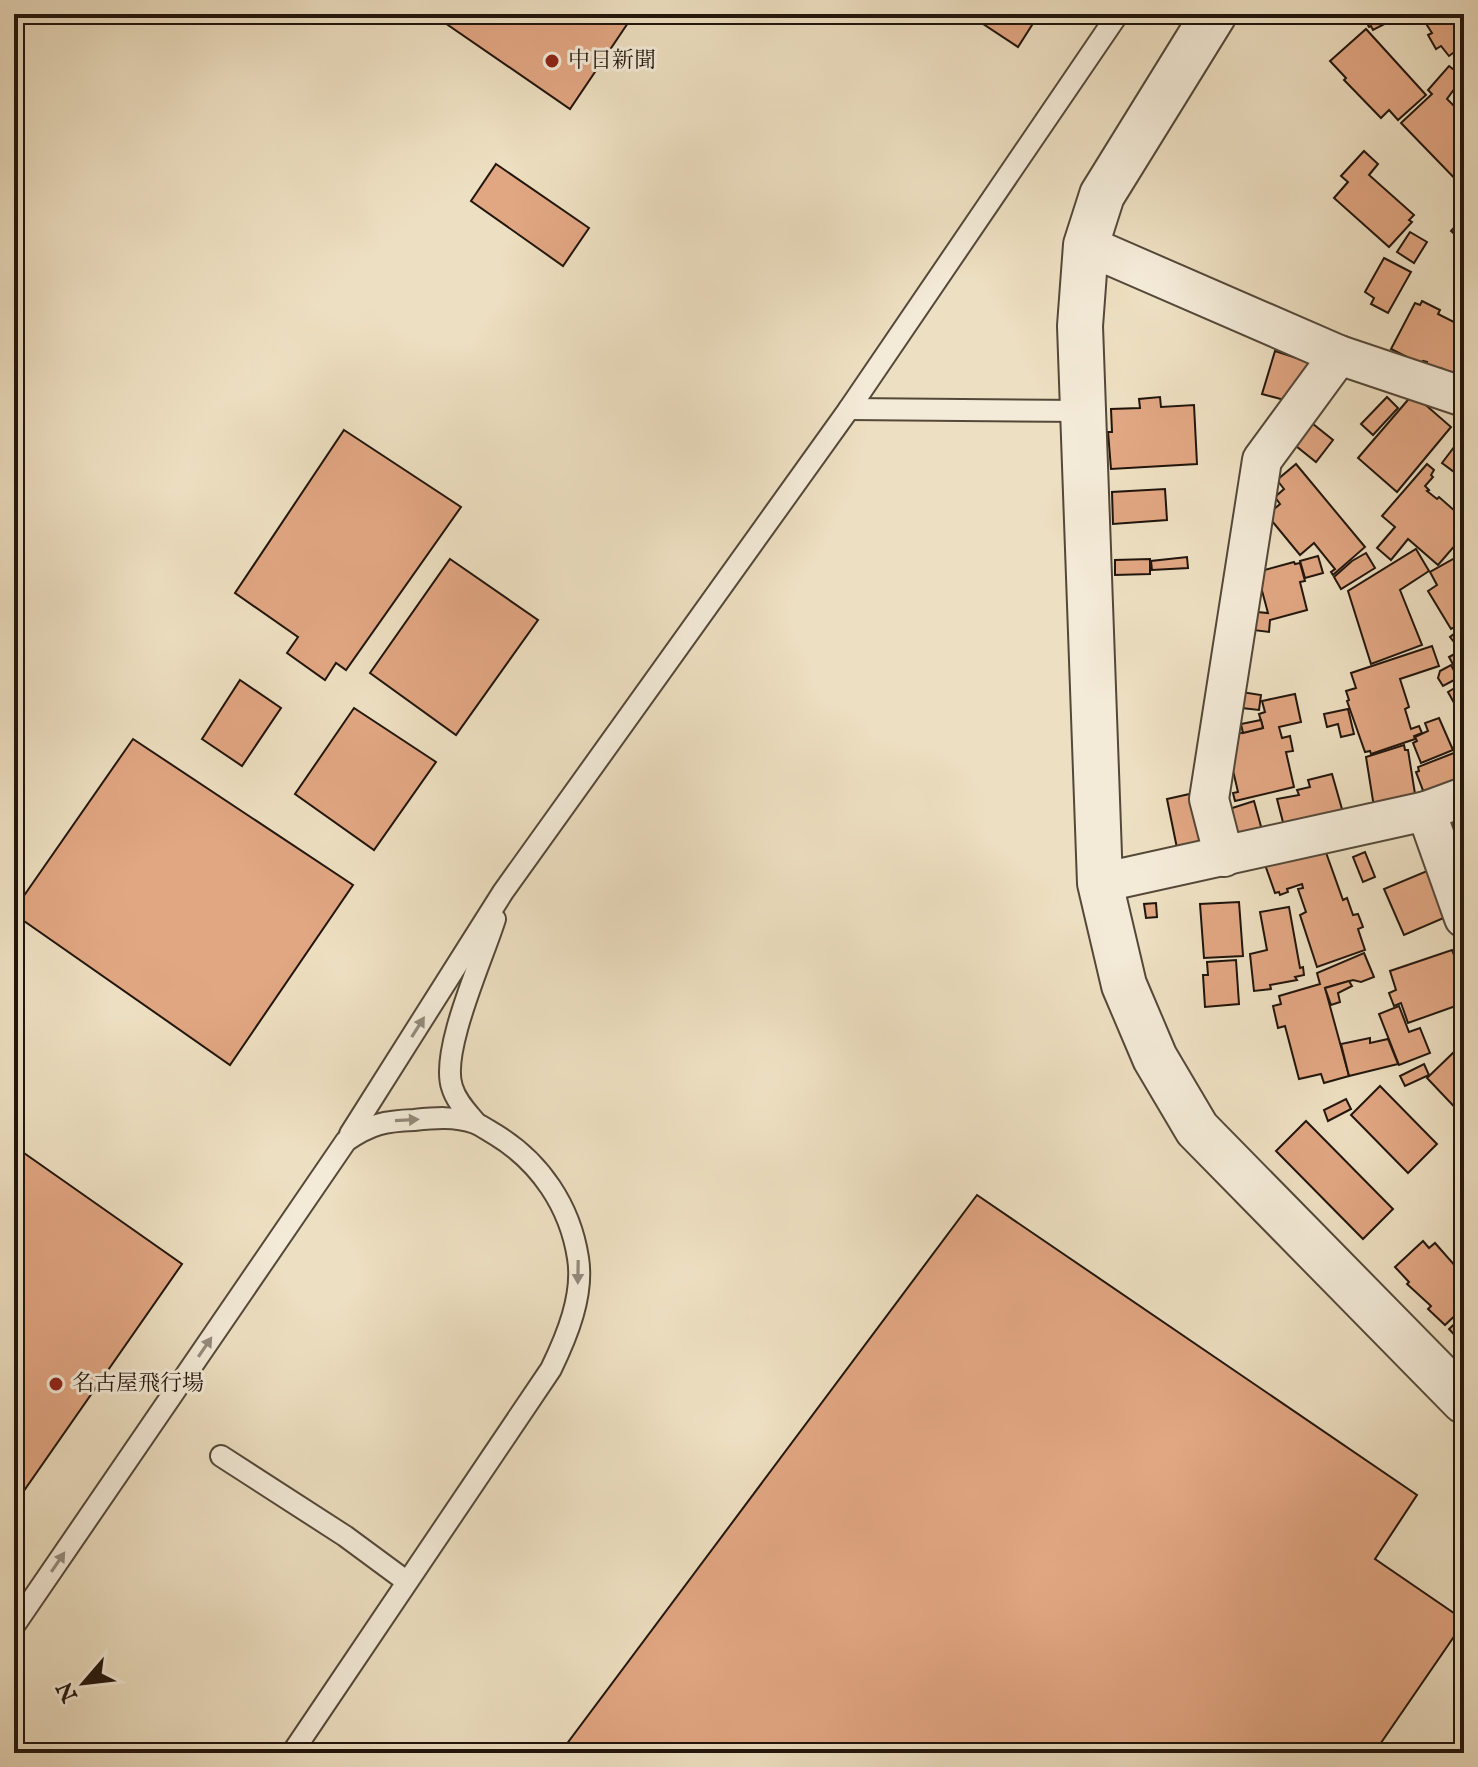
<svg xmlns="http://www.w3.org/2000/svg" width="1478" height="1767" font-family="'IM FELL English','Noto Serif JP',serif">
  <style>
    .building { fill: #e1a682; stroke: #21150c; stroke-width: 2 }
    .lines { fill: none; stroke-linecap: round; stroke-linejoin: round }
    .service-casing { stroke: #544839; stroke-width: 24 }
    .minor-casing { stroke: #544839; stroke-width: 42 }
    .tertiary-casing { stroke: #544839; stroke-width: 48 }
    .service { stroke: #f3ead7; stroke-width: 20 }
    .minor { stroke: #f3ead7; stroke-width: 38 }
    .tertiary { stroke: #f3ead7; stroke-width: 44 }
    .oneway { fill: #948a7c }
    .poi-dot { fill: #8f2418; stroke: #f3ead7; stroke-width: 3 }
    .labels { text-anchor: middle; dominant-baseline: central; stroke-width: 6; stroke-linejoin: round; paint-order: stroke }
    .poi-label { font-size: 22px; fill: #21150c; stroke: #f3ead7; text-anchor: start }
  </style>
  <rect width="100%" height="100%" fill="#eddfc1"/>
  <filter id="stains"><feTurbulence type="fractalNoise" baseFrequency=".0025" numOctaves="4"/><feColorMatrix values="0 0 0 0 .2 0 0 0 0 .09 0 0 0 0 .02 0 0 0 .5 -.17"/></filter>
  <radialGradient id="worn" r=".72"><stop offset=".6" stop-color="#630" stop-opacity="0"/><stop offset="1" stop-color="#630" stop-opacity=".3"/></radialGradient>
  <g class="building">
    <polygon points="432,14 634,14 570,109"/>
    <polygon points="968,14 1039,14 1018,47"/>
    <polygon points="1362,14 1404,14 1373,30 1371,26 1369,27"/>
    <polygon points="1436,14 1464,14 1464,45 1449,56 1441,46 1436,49 1428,35 1432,33 1425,22"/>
    <polygon points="1366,29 1426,95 1398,120 1389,110 1381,118 1344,80 1346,78 1330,61"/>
    <polygon points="1449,66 1463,77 1447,99 1464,116 1464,188 1401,123 1432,94 1428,90"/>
    <polygon points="1364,151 1378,164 1369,175 1414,215 1409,220 1412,222 1389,247 1334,198 1348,182 1341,176"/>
    <polygon points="496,164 589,228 563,266 471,201"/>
    <polygon points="1464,217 1464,243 1451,231"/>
    <polygon points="1410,232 1427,242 1414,263 1397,252"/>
    <polygon points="1384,258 1411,272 1388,313 1371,304 1374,298 1365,292"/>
    <polygon points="1422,301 1440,310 1438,314 1464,327 1464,374 1462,379 1441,368 1438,373 1425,367 1427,362 1423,361 1421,364 1391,349 1415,303 1420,305"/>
    <polygon points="1275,351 1309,362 1308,379 1288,401 1262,394"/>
    <polygon points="1413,394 1451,427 1397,492 1358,458"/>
    <polygon points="1160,397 1161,407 1194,405 1197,464 1111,469 1108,432 1112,432 1111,409 1140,408 1139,399"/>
    <polygon points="1387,397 1398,408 1373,435 1361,424"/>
    <polygon points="1308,420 1333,440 1316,462 1291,442"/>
    <polygon points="344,430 461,507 346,670 336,663 325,680 287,653 298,637 235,593"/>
    <polygon points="1464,434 1464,489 1457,484 1462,478 1442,463"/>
    <polygon points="1296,464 1365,547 1333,575 1331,572 1335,569 1314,543 1300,555 1267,515 1280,504 1275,497 1284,489 1277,480"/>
    <polygon points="1427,464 1434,470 1431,475 1433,477 1425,486 1429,490 1427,491 1437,499 1439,497 1464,519 1464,535 1438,565 1408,539 1391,560 1377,548 1395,527 1382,516"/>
    <polygon points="1165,489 1167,520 1113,524 1112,492"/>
    <polygon points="1416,549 1429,571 1400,590 1422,645 1371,664 1348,591"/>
    <polygon points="1366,553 1375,568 1341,589 1334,577 1352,561"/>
    <polygon points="1464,553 1464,622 1451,629 1428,591 1437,585 1430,572"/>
    <polygon points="1318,556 1323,573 1305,578 1300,561"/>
    <polygon points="1187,557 1188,568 1152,570 1151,561"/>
    <polygon points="450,559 538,620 456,735 370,673"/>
    <polygon points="1150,559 1150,574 1115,575 1115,560"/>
    <polygon points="1294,562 1295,564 1300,563 1305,581 1300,582 1307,610 1270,620 1269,632 1245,629 1247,611 1268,613 1257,572"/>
    <polygon points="1464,626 1464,649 1461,651 1450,637"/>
    <polygon points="1432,646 1439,666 1400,679 1409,707 1405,709 1411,729 1419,726 1422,733 1414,736 1415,739 1371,754 1370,751 1365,752 1347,701 1349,700 1346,691 1356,688 1351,673"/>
    <polygon points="1464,649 1464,707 1458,710 1448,692 1463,683 1449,657"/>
    <polygon points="1451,665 1458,678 1443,686 1438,678 1440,671"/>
    <polygon points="240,680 281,708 242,766 202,739"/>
    <polygon points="1235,691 1261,695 1259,710 1233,707"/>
    <polygon points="1295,694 1301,722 1279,727 1282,738 1290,736 1293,751 1286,752 1294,787 1235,801 1233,793 1238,792 1228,749 1232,735 1263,728 1259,714 1265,712 1262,701"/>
    <polygon points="354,708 436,762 374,850 295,794"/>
    <polygon points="1348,709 1354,734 1341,737 1338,724 1327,727 1324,714"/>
    <polygon points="1439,718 1453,750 1421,763 1413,743 1417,741 1415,737 1428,731 1425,723"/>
    <polygon points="1261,720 1263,728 1243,733 1241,724"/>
    <polygon points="133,739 353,885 230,1065 14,914 14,910"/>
    <polygon points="1404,745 1405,750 1408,750 1416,800 1374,807 1366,757"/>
    <polygon points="1464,749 1464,785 1424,793 1416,772 1419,771 1418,767"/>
    <polygon points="1332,774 1344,816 1285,830 1277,799 1299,795 1297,790 1310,787 1308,780"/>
    <polygon points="1194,793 1208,847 1178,853 1167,799"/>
    <polygon points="1254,801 1262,830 1232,839 1223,811"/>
    <polygon points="1324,847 1343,900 1347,898 1353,915 1358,914 1363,927 1358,929 1365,950 1317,967 1300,915 1306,912 1298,889 1303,888 1302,884 1287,889 1288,892 1280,895 1279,892 1275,893 1263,859"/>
    <polygon points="1365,852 1375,877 1363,882 1353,857"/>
    <polygon points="1427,871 1446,917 1404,935 1384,889"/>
    <polygon points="1239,902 1243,956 1204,958 1200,904"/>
    <polygon points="1156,903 1157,917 1146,918 1144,904"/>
    <polygon points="1289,907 1300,968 1303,967 1304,975 1295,977 1297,980 1270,985 1271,989 1254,991 1250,954 1267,950 1260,912"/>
    <polygon points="1452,950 1464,980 1464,1003 1408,1023 1401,1003 1394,1006 1389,993 1396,990 1390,971"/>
    <polygon points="1364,953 1374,977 1361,982 1353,980 1325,988 1349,1076 1324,1083 1321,1074 1299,1079 1285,1026 1278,1028 1273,1006 1281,1004 1279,996 1320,984 1317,973"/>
    <polygon points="1236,960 1239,1004 1205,1007 1203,975 1208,975 1207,962"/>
    <polygon points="1349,981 1352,986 1338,993 1340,1002 1331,1005 1325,988"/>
    <polygon points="1399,1006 1409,1032 1420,1028 1430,1053 1399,1065 1379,1014"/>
    <polygon points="1370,1038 1370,1043 1388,1039 1398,1064 1349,1076 1341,1044"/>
    <polygon points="1454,1052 1464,1062 1464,1117 1427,1078"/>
    <polygon points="1424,1064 1429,1075 1405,1086 1400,1076"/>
    <polygon points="1380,1086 1437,1144 1408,1173 1351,1115"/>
    <polygon points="1346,1099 1351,1109 1328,1121 1324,1110"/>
    <polygon points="1306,1121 1393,1209 1363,1239 1276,1151"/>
    <polygon points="14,1146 182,1264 14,1505"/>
    <polygon points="977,1195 1417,1495 1375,1559 1464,1620 1464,1622 1374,1753 560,1753"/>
    <polygon points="1423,1241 1429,1248 1435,1243 1464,1276 1464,1307 1445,1325 1428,1309 1431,1306 1407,1284 1409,1282 1395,1267"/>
    <polygon points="1464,1315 1464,1351 1458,1345 1461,1342 1449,1329"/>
  </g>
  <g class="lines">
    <g class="service-casing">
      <g id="service">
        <polyline points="849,409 1083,411"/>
        <path d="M476 1123C467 1112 456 1101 452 1087 440 1051 483 958 495 919"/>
        <polyline points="350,1134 503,892 849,409 1118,14"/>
        <polyline points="221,1456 345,1536 406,1581"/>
        <path d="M14 1626 346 1141C371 1124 385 1121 414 1120 434 1118 455 1116 475 1123 482 1126 489 1131 496 1135 540 1162 570 1206 578 1258 584 1295 567 1336 551 1369L292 1753"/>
      </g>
    </g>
    <g class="minor-casing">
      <g id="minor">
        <polyline points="1086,245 1339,355 1464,397"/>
        <polyline points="1426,811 1464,918"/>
        <polyline points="1224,857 1209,799 1262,460 1339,355"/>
        <polyline points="1100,883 1426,811 1464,797"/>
      </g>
    </g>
    <g class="tertiary-casing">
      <polyline id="tertiary" points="1214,14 1102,195 1086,245 1080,326 1100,883 1124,985 1155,1058 1197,1129 1464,1401"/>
    </g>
    <use href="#service" class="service"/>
    <use href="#minor" class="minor"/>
    <use href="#tertiary" class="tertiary"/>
  </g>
  <defs><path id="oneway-solid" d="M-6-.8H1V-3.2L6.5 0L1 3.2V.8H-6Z" transform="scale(2)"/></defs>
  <g class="oneway">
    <use href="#oneway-solid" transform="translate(418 1027) rotate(-58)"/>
    <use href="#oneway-solid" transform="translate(407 1120) rotate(-3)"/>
    <use href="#oneway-solid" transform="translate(578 1272) rotate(91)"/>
    <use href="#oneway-solid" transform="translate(205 1347) rotate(-56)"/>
    <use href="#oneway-solid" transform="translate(58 1562) rotate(-56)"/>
  </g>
  <g class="poi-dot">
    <circle cx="552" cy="61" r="8"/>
    <circle cx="56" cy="1384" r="8"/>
  </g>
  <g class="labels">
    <g class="poi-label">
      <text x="568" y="61">中日新聞</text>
      <text x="72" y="1384">名古屋飛行場</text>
    </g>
  </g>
  <rect width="1478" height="1767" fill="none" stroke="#eddfc1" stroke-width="48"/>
  <rect x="16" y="16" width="1446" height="1735" fill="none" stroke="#21150c" stroke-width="4"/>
  <rect x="24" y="24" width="1430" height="1719" fill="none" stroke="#21150c" stroke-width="2"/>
  <g transform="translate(84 1683) rotate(242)" stroke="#f3ead7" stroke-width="6" paint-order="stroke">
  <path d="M0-6L14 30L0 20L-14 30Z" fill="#21150c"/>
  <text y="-12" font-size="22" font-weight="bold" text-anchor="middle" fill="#21150c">N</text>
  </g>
  <rect width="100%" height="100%" filter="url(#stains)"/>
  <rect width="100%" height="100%" fill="url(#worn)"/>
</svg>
